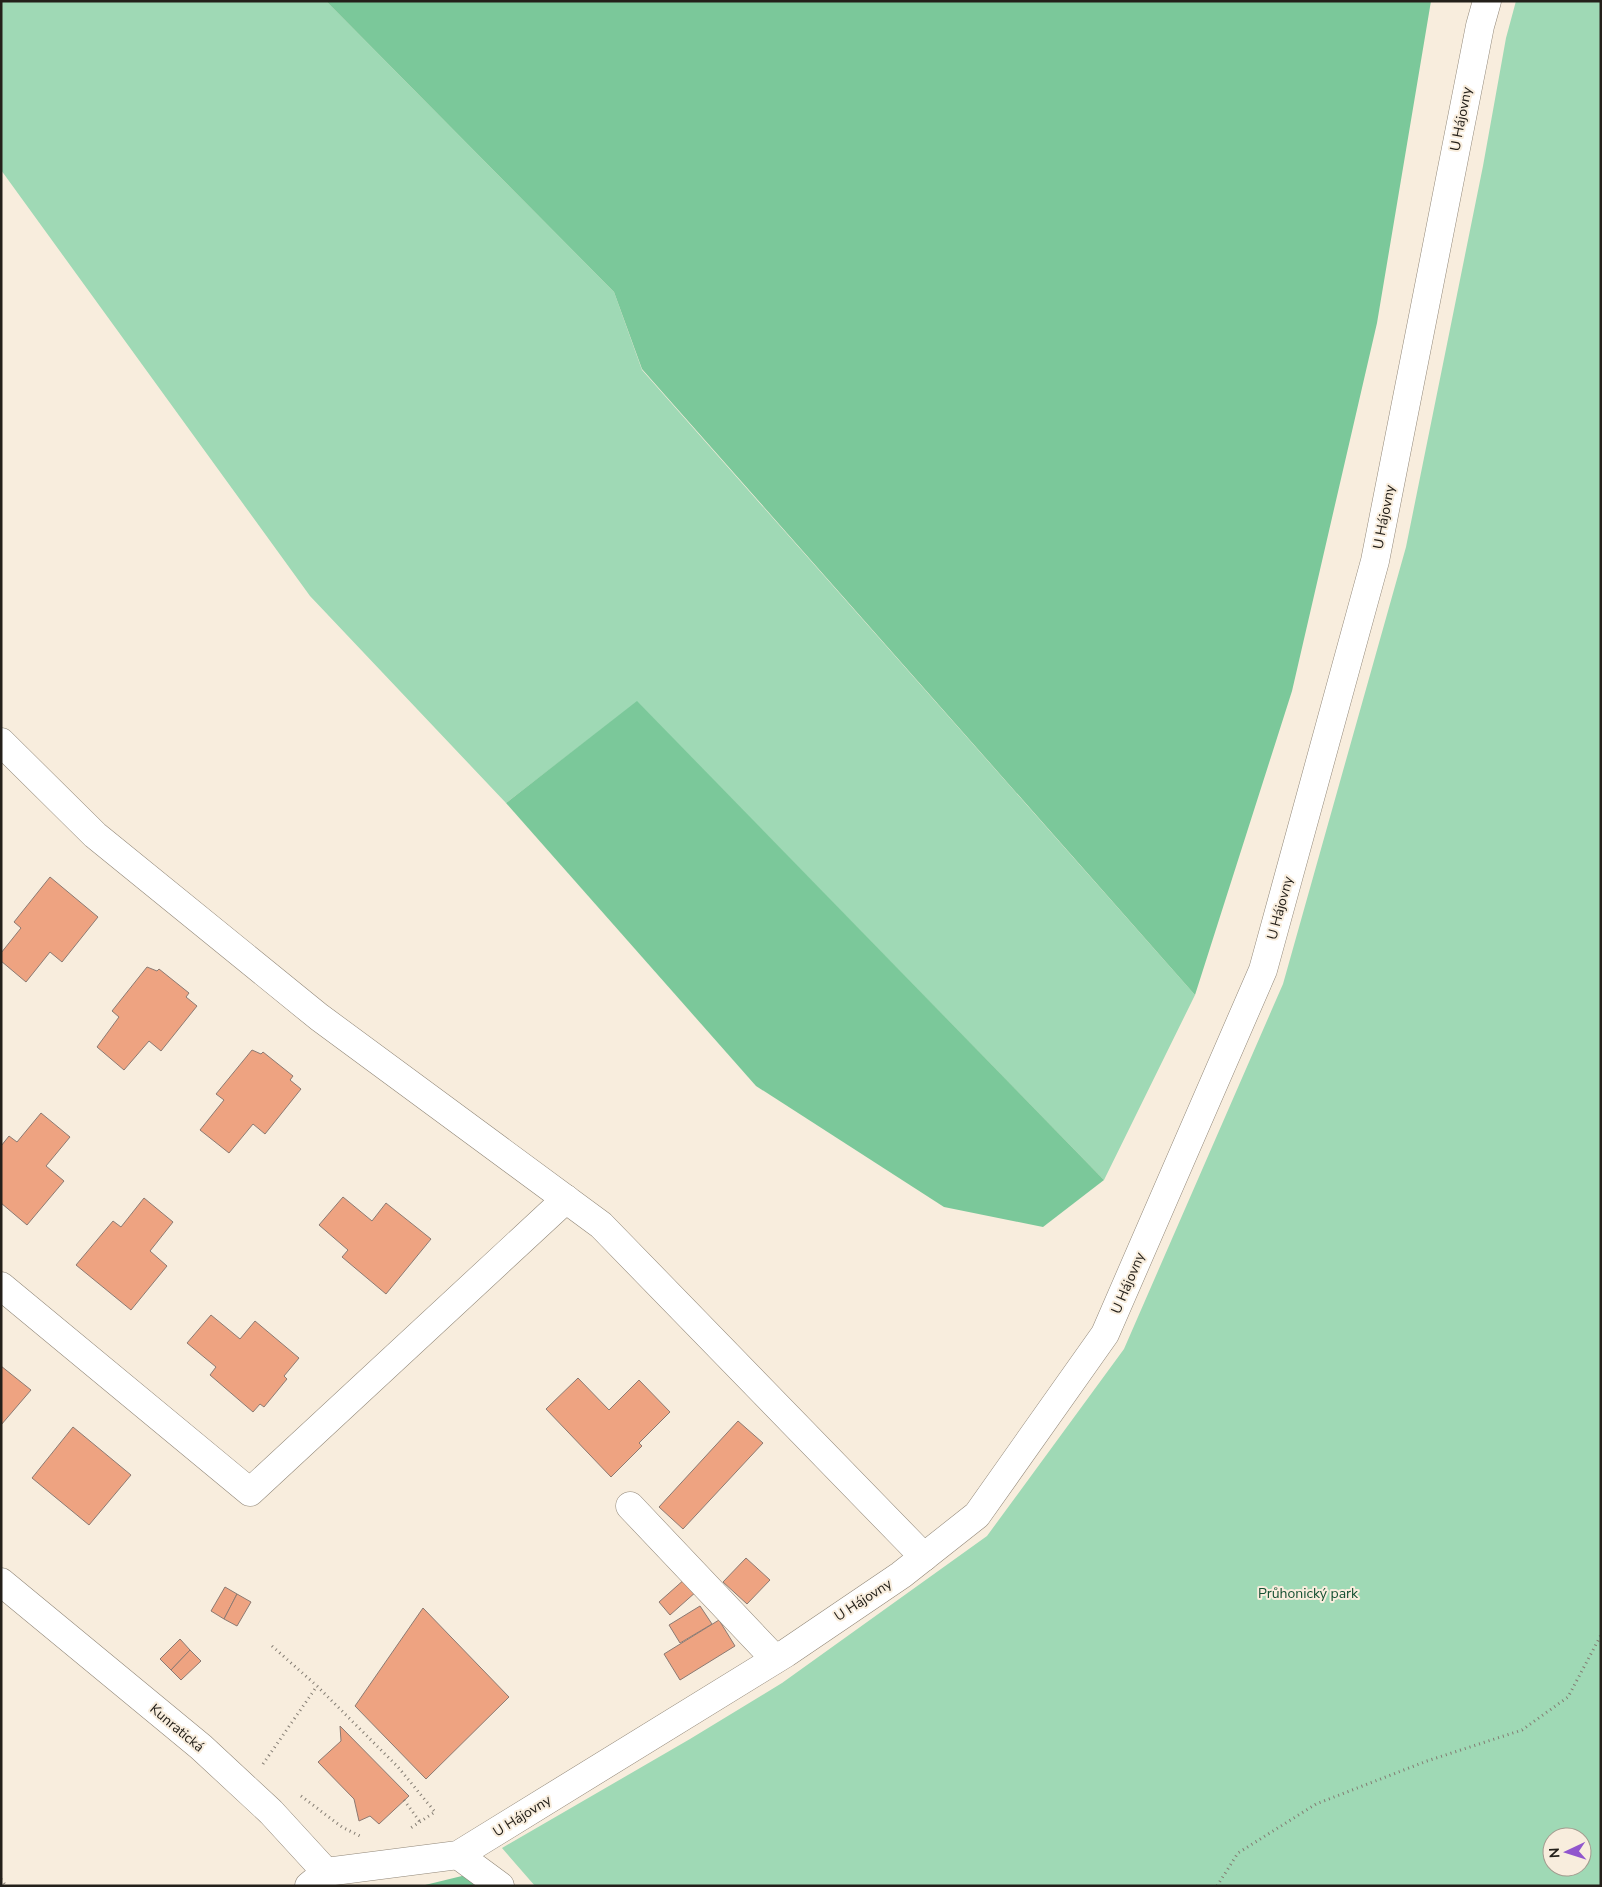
<svg xmlns="http://www.w3.org/2000/svg" width="1602" height="1887" font-family="'Nunito Sans',sans-serif">
  <style>
    .green { fill: #9fd9b5; fill-rule: evenodd }
    .forest { fill: #7bc89a }
    .building { fill: #eea381; stroke: #8c7a72 }
    .lines { fill: none; stroke-linecap: round; stroke-linejoin: round }
    .minor-casing { stroke: #918778; stroke-width: 29 }
    .path { stroke: #837c72; stroke-width: 3; stroke-dasharray: 1 4; stroke-linecap: butt }
    .minor { stroke: #fff; stroke-width: 28 }
    .labels { text-anchor: middle; dominant-baseline: central; stroke-width: 4; stroke-linejoin: round; paint-order: stroke }
    .street-label { font-size: 14px; fill: #24201a; stroke: #f8eddd }
    .park-label { font-size: 14px; fill: #155032; stroke: #f8eddd }
  </style>
  <rect width="100%" height="100%" fill="#f8eddd"/>
  <g class="green">
    <polygon points="1,1 326,1 614,292 642,370 1195,995 1104,1180 637,702 506,803 310,596 1,170"/>
    <path d="M1516 1H1601V1886H535L502 1848 690 1739 782 1683 987 1536 1124 1349 1283 984 1406 547 1483 166 1506 38ZM1552 1837H1582V1867H1552Z"/>
  </g>
  <g class="forest">
    <polygon points="326,1 1431,1 1377,323 1292,691 1195,995 642,369 614,292"/>
    <polygon points="637,701 1104,1180 1043,1227 944,1207 756,1086 506,803"/>
    <polygon points="466,1875 475,1886 421,1886"/>
  </g>
  <g class="building">
    <polygon points="50,877 98,917 62,962 50,952 26,982 1,961 1,953 21,928 14,922"/>
    <polygon points="147,967 157,971 159,969 189,993 186,997 197,1006 161,1051 149,1041 124,1070 97,1047 119,1017 112,1011"/>
    <polygon points="252,1050 261,1054 263,1052 293,1076 290,1080 301,1089 265,1134 253,1124 229,1153 200,1130 224,1100 216,1094"/>
    <polygon points="41,1113 70,1137 46,1166 64,1181 27,1225 1,1203 1,1146 9,1136 17,1142"/>
    <polygon points="343,1197 372,1221 386,1203 431,1239 386,1294 342,1257 348,1250 319,1225"/>
    <polygon points="144,1198 173,1222 150,1251 167,1266 131,1310 76,1265 113,1221 121,1227"/>
    <polygon points="211,1315 240,1339 255,1321 299,1358 284,1376 287,1379 264,1407 260,1404 253,1412 210,1375 216,1367 187,1343"/>
    <polygon points="1,1366 31,1390 1,1425"/>
    <polygon points="578,1378 609,1410 639,1380 670,1412 639,1443 642,1446 611,1477 546,1409"/>
    <polygon points="738,1421 763,1443 683,1529 659,1507"/>
    <polygon points="73,1427 131,1475 89,1525 32,1478"/>
    <polygon points="746,1558 770,1580 747,1604 723,1582"/>
    <polygon points="686,1578 697,1591 670,1615 659,1602"/>
    <polygon points="225,1587 237,1594 224,1619 211,1611"/>
    <polygon points="237,1594 251,1602 237,1626 224,1619"/>
    <polygon points="700,1606 712,1624 680,1643 669,1625"/>
    <polygon points="423,1608 509,1697 426,1779 355,1706"/>
    <polygon points="719,1620 735,1646 680,1680 664,1654"/>
    <polygon points="180,1639 190,1650 171,1670 160,1659"/>
    <polygon points="190,1650 201,1661 181,1680 171,1670"/>
    <polygon points="340,1726 409,1796 379,1824 370,1816 359,1821 354,1799 318,1762 341,1741"/>
  </g>
  <g class="lines">
    <g class="minor-casing">
      <g id="minor">
        <polyline points="1,742 95,835 319,1017 601,1225 924,1557"/>
        <polyline points="1,1286 250,1492 566,1199"/>
        <polyline points="630,1506 775,1659"/>
        <polyline points="1,1582 201,1747 271,1812 326,1872"/>
        <polyline points="458,1855 500,1886"/>
        <polyline points="309,1886 326,1872 458,1855 786,1653 901,1575 977,1515 1105,1334 1263,970 1375,561 1480,26 1487,1"/>
      </g>
    </g>
    <g class="path">
      <polyline points="272,1646 317,1686"/>
      <polyline points="263,1764 317,1686 398,1767 435,1812 409,1829"/>
      <polyline points="301,1796 342,1827 360,1836"/>
      <polyline points="404,1800 420,1822"/>
      <polyline points="1,1879 6,1886"/>
      <polyline points="1217,1886 1238,1853 1316,1804 1427,1761 1522,1730 1568,1697 1601,1635"/>
    </g>
    <use href="#minor" class="minor"/>
  </g>
  <g class="labels">
    <g class="street-label">
      <text transform="translate(1461 119) rotate(-79)">U Hájovny</text>
      <text transform="translate(1384 517) rotate(-79)">U Hájovny</text>
      <text transform="translate(1280 908) rotate(-75)">U Hájovny</text>
      <text transform="translate(1128 1283) rotate(-67)">U Hájovny</text>
      <text transform="translate(863 1600) rotate(-33)">U Hájovny</text>
      <text transform="translate(177 1728) rotate(40)">Kunratická</text>
      <text transform="translate(522 1816) rotate(-32)">U Hájovny</text>
    </g>
    <g class="park-label">
      <text x="1308" y="1593">Průhonický park</text>
    </g>
  </g>
  <rect width="1602" height="1887" fill="none" stroke="#24201a" stroke-width="5"/>
  <g transform="translate(1567 1852) rotate(266)"><circle r="24" fill="#f8eddd" stroke="#a39b8f"/>
  <path d="M0-4L9 19L0 12L-9 19Z" fill="#9156cd"/>
  <text y="-8" font-size="14" font-weight="bold" text-anchor="middle" fill="#24201a">N</text>
  </g>
</svg>
